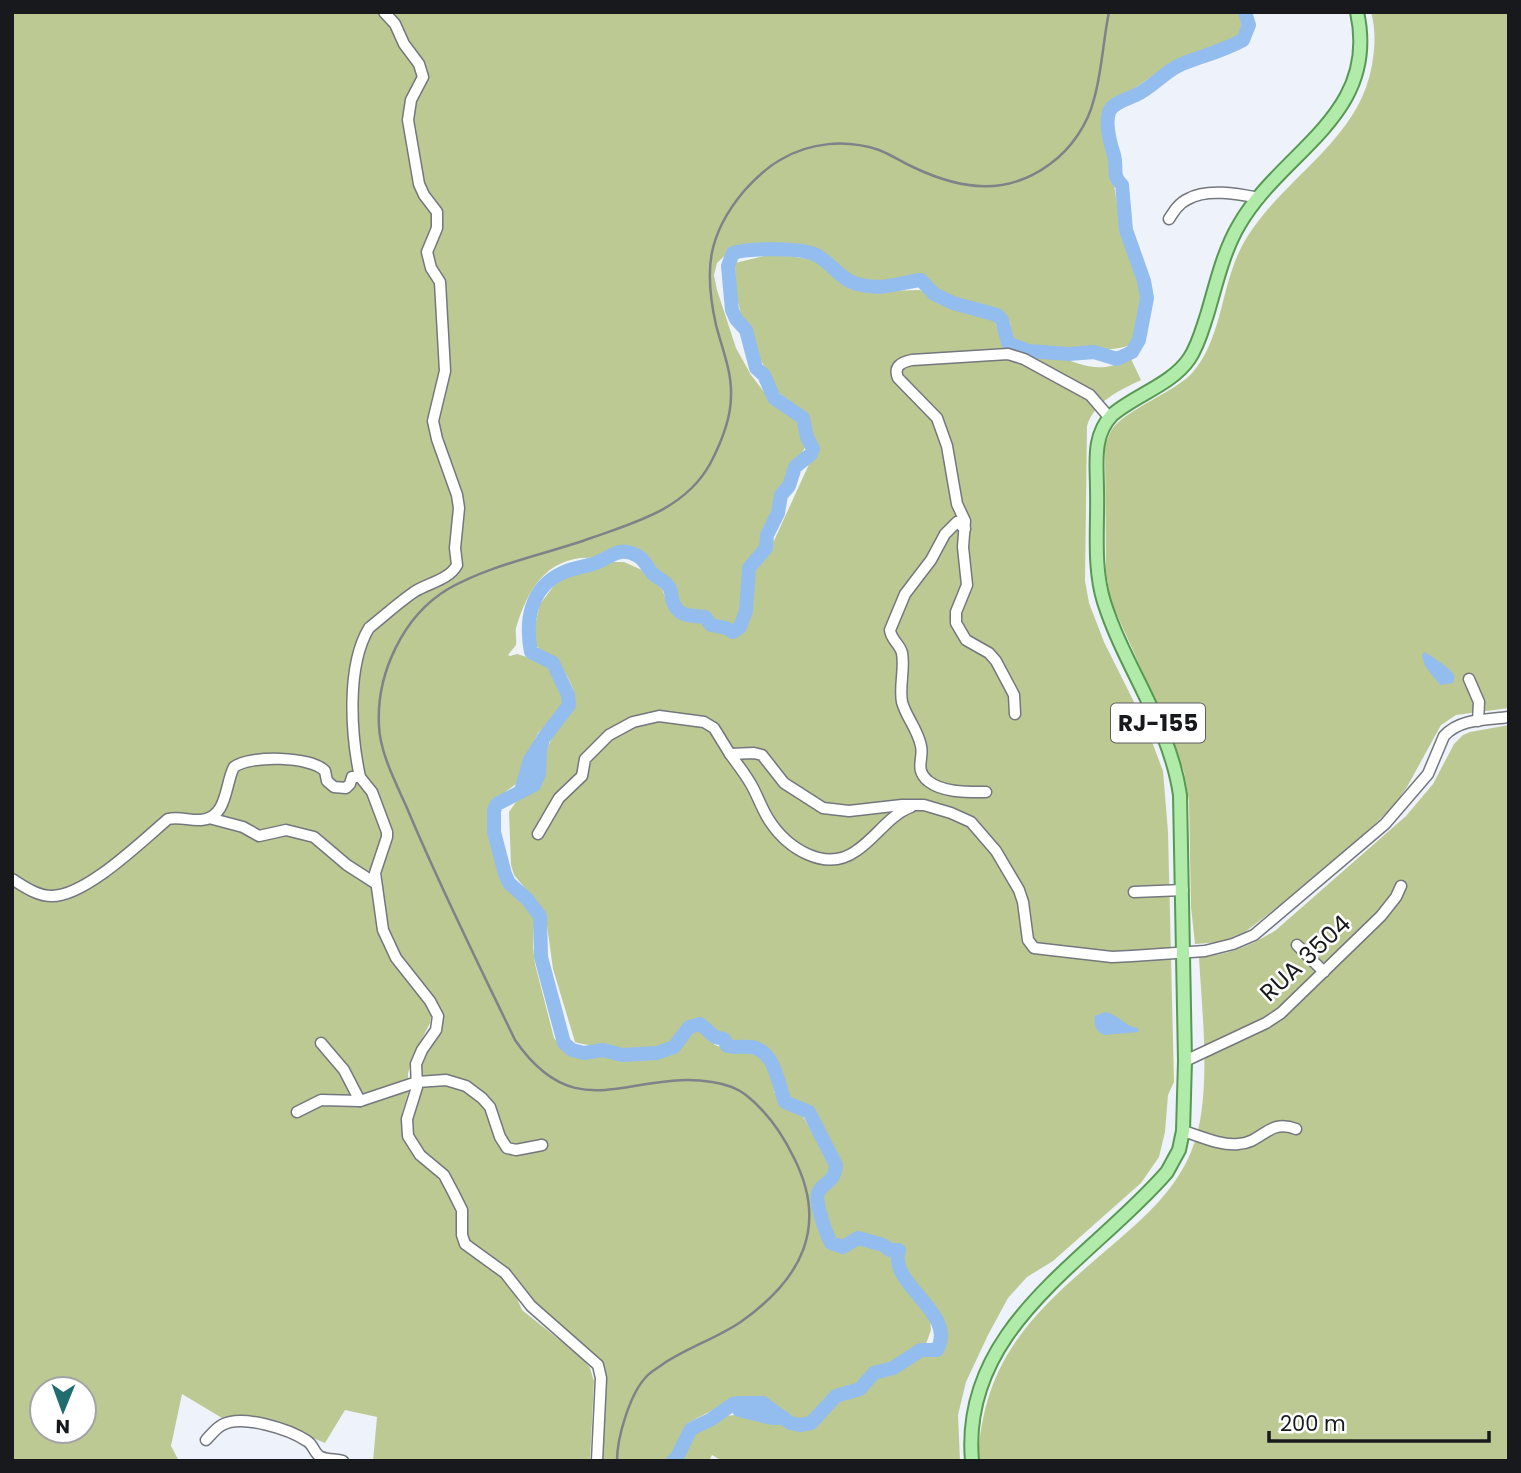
<svg xmlns="http://www.w3.org/2000/svg" width="1521" height="1473" font-family="Poppins,sans-serif">
  <style>
    .green { fill: #bdc993; fill-rule: evenodd }
    .water { fill: #93bdee }
    .lines { fill: none; stroke-linecap: round; stroke-linejoin: round }
    .river { stroke: #93bdee; stroke-width: 14 }
    .minor-casing { stroke: #73777e; stroke-width: 13 }
    .major-casing { stroke: #589853; stroke-width: 16 }
    .minor { stroke: #fff; stroke-width: 10 }
    .major { stroke: #b0eba9; stroke-width: 12 }
    .rail { stroke: #7f8288; stroke-width: 2.5 }
    .labels { text-anchor: middle; dominant-baseline: central; stroke-width: 5; stroke-linejoin: round; paint-order: stroke }
    .shield { fill: #fff; stroke: #5d5e60; stroke-width: 2 }
    .shield-label { font-size: 23px; font-weight: bold; fill: #17191c }
    .street-label { font-size: 24px; fill: #17191c; stroke: #fff }
  </style>
  <rect width="100%" height="100%" fill="#eef2fa"/>
  <g class="green">
    <path d="M12 12H1240L1244 17 1246 27 1237 40 1168 65 1112 104 1106 117V135L1120 223 1126 247 1142 287 1139 327 1130 345C1111 354 1028 351 1012 338L1010 322 1004 314 981 305 956 301 934 291 919 276H911L898 283 877 284 857 281 814 250 782 245H762L732 249 717 263 714 275 717 290 736 348 751 375 765 393 799 420 806 446 789 473 786 485 776 498 773 519 763 543 745 565 742 596 745 609 737 626 732 628 726 624 716 625C699 608 703 616 683 611 675 601 677 593 672 585 668 579 660 577 655 572 651 568 650 562 646 558 633 544 607 546 596 558 548 554 528 588 516 628 515 634 517 639 516 645L508 655 510 656 517 654 547 663 556 673 567 702 561 713 538 733 516 784 492 802 487 827 494 853 507 884 526 901 534 914 533 947 535 964 554 1038 567 1053 580 1059 601 1055 620 1060 657 1058 675 1050 689 1033 700 1030 715 1045 729 1050 750 1052 763 1057 773 1076 774 1092 785 1106 802 1115 831 1165V1175C827 1181 819 1184 815 1190 809 1202 820 1246 834 1249 844 1252 850 1244 858 1242L893 1254 898 1273 930 1317 931 1330 926 1344 907 1355 897 1363 871 1372 856 1384 839 1391 804 1421H795L766 1400 739 1399 726 1403 688 1423 670 1461H600L602 1364 599 1358 470 1245 466 1233 467 1216 431 1160 416 1144 409 1127 422 1061 442 1025 443 1013 437 1005 432 1012 430 1023 414 1055 408 1073V1093L402 1113V1134L414 1156 432 1171 444 1186 457 1215 456 1235 459 1245 499 1275 514 1292 522 1310 581 1357 590 1368 594 1381 590 1461H373L377 1417 345 1410 325 1443C292 1430 258 1409 222 1418L182 1394 171 1446 179 1461H12ZM42 1389H84V1431H42Z"/>
    <path d="M1371 12H1509V708L1456 715 1441 725 1407 787 1392 808 1366 832 1280 905 1245 932 1221 942 1195 944 1191 907 1189 801 1184 772 1169 731 1110 599 1106 571 1105 445C1107 441 1109 435 1111 431 1123 410 1176 392 1193 372 1222 338 1221 287 1241 248 1276 180 1358 145 1372 65 1375 47 1376 30 1371 12Z"/>
    <path d="M772 254 816 260 841 280 858 288 884 291 920 290 949 305 988 317 994 320 1004 345C1022 355 1037 353 1057 357 1073 361 1088 369 1105 367 1114 366 1123 362 1131 359L1141 380C1120 390 1094 402 1087 426L1085 581 1089 603 1104 642 1146 726 1163 771 1168 832 1174 1082 1168 1095 1165 1132 1159 1157 1141 1183 1053 1261 1027 1277 1008 1298 988 1335 966 1382 958 1415 960 1461H722L712 1455 709 1461H679L692 1434 725 1416 745 1414 767 1421 784 1422 798 1427H808L814 1425 837 1400 862 1392 875 1377 895 1372 917 1357 940 1353C961 1323 913 1290 902 1265 900 1259 902 1253 901 1248L890 1247 859 1235 840 1244 833 1240 822 1197 834 1181 840 1163 811 1111 788 1101C781 1078 779 1052 753 1044 746 1042 738 1045 732 1042 722 1038 710 1021 703 1020 678 1014 679 1044 661 1048 651 1051 582 1046 575 1042L553 969 546 918 539 905 514 875 511 865 509 812 516 802 539 788C544 773 544 753 551 740 569 706 588 712 563 669 554 654 538 653 532 639L540 604 556 583 566 577 587 572 605 563 612 562H624L642 570 662 589 668 605 679 615 701 622 713 631 732 636 744 632 752 607V585L754 570 772 545 816 449 807 417 778 392 760 359 750 327 741 315 736 293 735 263Z"/>
    <path d="M1509 725V1461H978C983 1352 1040 1307 1117 1241 1147 1215 1175 1190 1191 1152 1213 1101 1202 1014 1199 957 1228 955 1251 946 1276 930L1406 816 1433 784 1454 744 1463 735 1470 732Z"/>
  </g>
  <g class="water">
    <path d="M1424 652C1429 654 1449 668 1452 672 1456 677 1454 678 1453 683L1440 685 1425 666 1422 656Z"/>
    <path d="M1105 1012C1120 1015 1123 1026 1138 1028L1139 1032 1104 1035C1096 1032 1093 1024 1095 1016Z"/>
  </g>
  <g class="lines">
    <g class="river">
      <polyline points="521,791 530,760 540,744"/>
      <polyline points="739,1410 772,1418 784,1418"/>
      <path d="M673 1461 677 1457 691 1429 710 1420 733 1404 740 1403H763L790 1423 800 1425 811 1423 836 1396 860 1389 874 1373 893 1368 921 1350H937C956 1317 901 1290 898 1261 897 1257 898 1254 899 1250H890L883 1245 858 1238 843 1247 831 1243C826 1233 815 1204 818 1193 822 1182 835 1184 836 1165L809 1112 785 1102C778 1084 775 1049 750 1047 742 1046 735 1048 727 1046L724 1039 715 1037 700 1024 689 1027 674 1047 657 1053 622 1055 603 1050 584 1053 572 1050 564 1043 541 957 540 916 527 899 509 883 505 874 494 832V810L497 804 534 785 539 774 540 751 543 739 569 705 568 695 553 663 531 652C525 621 530 588 562 573 572 568 583 567 593 564 611 558 618 545 638 556 645 560 647 567 652 573 657 578 666 581 669 587 672 591 671 598 673 602 679 618 691 615 705 617L711 625 726 628 733 632 740 627 746 611 749 568 766 548 767 535 778 513 781 495 789 486 795 467 811 454 813 449 807 437 803 418 774 398 764 375 756 368 746 330 736 319 732 310 728 266 733 253C750 248 804 247 818 256 832 264 841 280 857 284 884 291 896 283 921 280L934 294 953 303 997 315 1002 320 1008 343 1028 351 1069 354 1094 352 1117 359 1132 352 1139 340 1147 298 1144 281 1126 230 1122 185C1111 175 1118 168 1114 155 1110 143 1105 125 1109 112 1113 102 1128 99 1136 95 1153 87 1165 71 1182 64 1202 56 1223 51 1243 40L1249 25 1245 12"/>
    </g>
    <g class="minor-casing">
      <g id="minor">
        <path d="M1169 219C1174 211 1179 203 1188 199 1207 188 1238 194 1259 198"/>
        <path d="M965 529 957 522 945 534 931 560 905 594 890 630C891 640 900 644 902 653 905 669 899 686 902 702 906 717 918 730 921 746 924 759 914 769 928 781 943 793 968 792 986 792"/>
        <polyline points="1469,679 1479,702 1478,721"/>
        <path d="M1015 714 1014 695 996 661 989 653 966 640 956 623V612L967 585 963 547 965 521 957 504 947 446 937 418 898 378C893 366 902 362 912 360L1008 354 1024 359 1090 395 1109 417"/>
        <path d="M730 754C738 765 746 775 752 786 758 797 762 809 769 820 787 848 825 873 856 851 876 838 889 815 911 807"/>
        <path d="M360 777C351 735 346 666 369 628 384 616 398 603 414 592 428 583 449 580 457 565L455 548 459 508 457 495 437 439 433 421 445 371 440 282 431 268 427 252 437 228V212L424 195 419 184 408 120 411 100 423 77 419 64 404 44 395 24 384 12"/>
        <polyline points="209,818 243,827 259,836 286,830 314,837 347,865 375,883"/>
        <path d="M538 834 559 798 582 776 585 759 609 735 633 722 659 716 704 722 714 728 730 754 754 753 762 755 784 783 823 808 849 811 902 805H924L951 813 971 822 996 851 1019 890 1023 902 1028 940 1034 948 1112 957 1132 956 1205 951 1233 944 1254 935 1385 824 1428 774 1444 736C1460 718 1487 720 1509 717"/>
        <path d="M12 879C25 887 37 896 52 896 86 896 142 841 168 819 179 816 190 821 201 820 228 818 225 783 234 767 250 755 311 756 325 771L327 781 334 787 346 788 350 784 352 777H360L372 792 387 832V837L375 873 383 930 396 958 430 1001 438 1016 436 1030 422 1050 416 1064 417 1087 407 1119 408 1136 420 1155 444 1175 453 1192 462 1210V1235L465 1244 505 1273 531 1306 598 1365 601 1378 597 1461"/>
        <polyline points="1134,892 1183,890"/>
        <polyline points="1297,945 1324,972"/>
        <polyline points="321,1043 344,1070 360,1101"/>
        <polyline points="1185,1061 1266,1023 1281,1013 1381,916 1396,897 1401,886"/>
        <polyline points="297,1112 321,1100 360,1101 417,1082 446,1080 466,1086 482,1098 490,1107 500,1137 507,1148 516,1150 542,1145"/>
        <path d="M1183 1131C1200 1136 1221 1146 1238 1144 1263 1143 1268 1118 1296 1129"/>
        <path d="M206 1440C211 1435 216 1428 222 1425 242 1414 289 1429 307 1441 314 1445 314 1454 321 1457 328 1460 336 1459 343 1461"/>
      </g>
    </g>
    <g class="major-casing">
      <path id="major" d="M972 1461C960 1326 1091 1260 1167 1172L1179 1150 1183 1131 1185 1061 1180 795C1170 725 1125 668 1104 602 1093 567 1098 527 1097 490 1097 463 1092 436 1112 415 1135 395 1171 385 1189 359 1198 346 1202 330 1207 315 1216 285 1223 252 1239 225 1282 150 1380 116 1357 12"/>
    </g>
    <use href="#minor" class="minor"/>
    <use href="#major" class="major"/>
    <path class="rail" d="M617 1461C617 1437 630 1394 646 1377 650 1372 658 1368 663 1364 688 1347 718 1338 742 1321 801 1279 829 1227 794 1158 783 1135 766 1111 746 1095 736 1087 725 1084 712 1082 631 1069 577 1130 515 1040 478 963 440 887 407 808 396 783 380 753 379 726 376 674 403 616 448 589 492 564 544 555 591 538 636 522 685 509 710 464 720 445 731 418 731 396 732 372 722 348 716 325 704 271 707 235 744 191 754 180 766 168 780 160 810 142 846 139 879 150 892 155 903 163 915 168 962 190 1007 196 1050 164 1071 149 1088 124 1094 99 1102 71 1103 41 1109 12"/>
  </g>
  <g class="labels">
    <rect class="shield" x="1111" y="703.5" width="94" height="39" rx="5"/>
    <g class="shield-label">
      <text x="1158" y="723">RJ-155</text>
    </g>
    <g class="street-label">
      <text transform="translate(1305 958) rotate(-43)">RUA 3504</text>
    </g>
  </g>
  <rect width="1521" height="1473" fill="none" stroke="#17191c" stroke-width="28"/>
  <g transform="translate(63 1410) rotate(181)"><circle r="33" fill="#ffffff" stroke="#a2a3a4" stroke-width="2"/>
  <path d="M0-5L12 26L0 18L-12 26Z" fill="#206c6f"/>
  <text y="-10" font-size="19" font-weight="bold" text-anchor="middle" fill="#17191c">N</text>
  </g>
  <path d="M1269 1431v10h220v-10" fill="none" stroke="#17191c" stroke-width="3.5"/>
  <text x="1280" y="1431" font-size="21" fill="#17191c" stroke="#ffffff" stroke-width="5" paint-order="stroke">200 m</text>
</svg>
